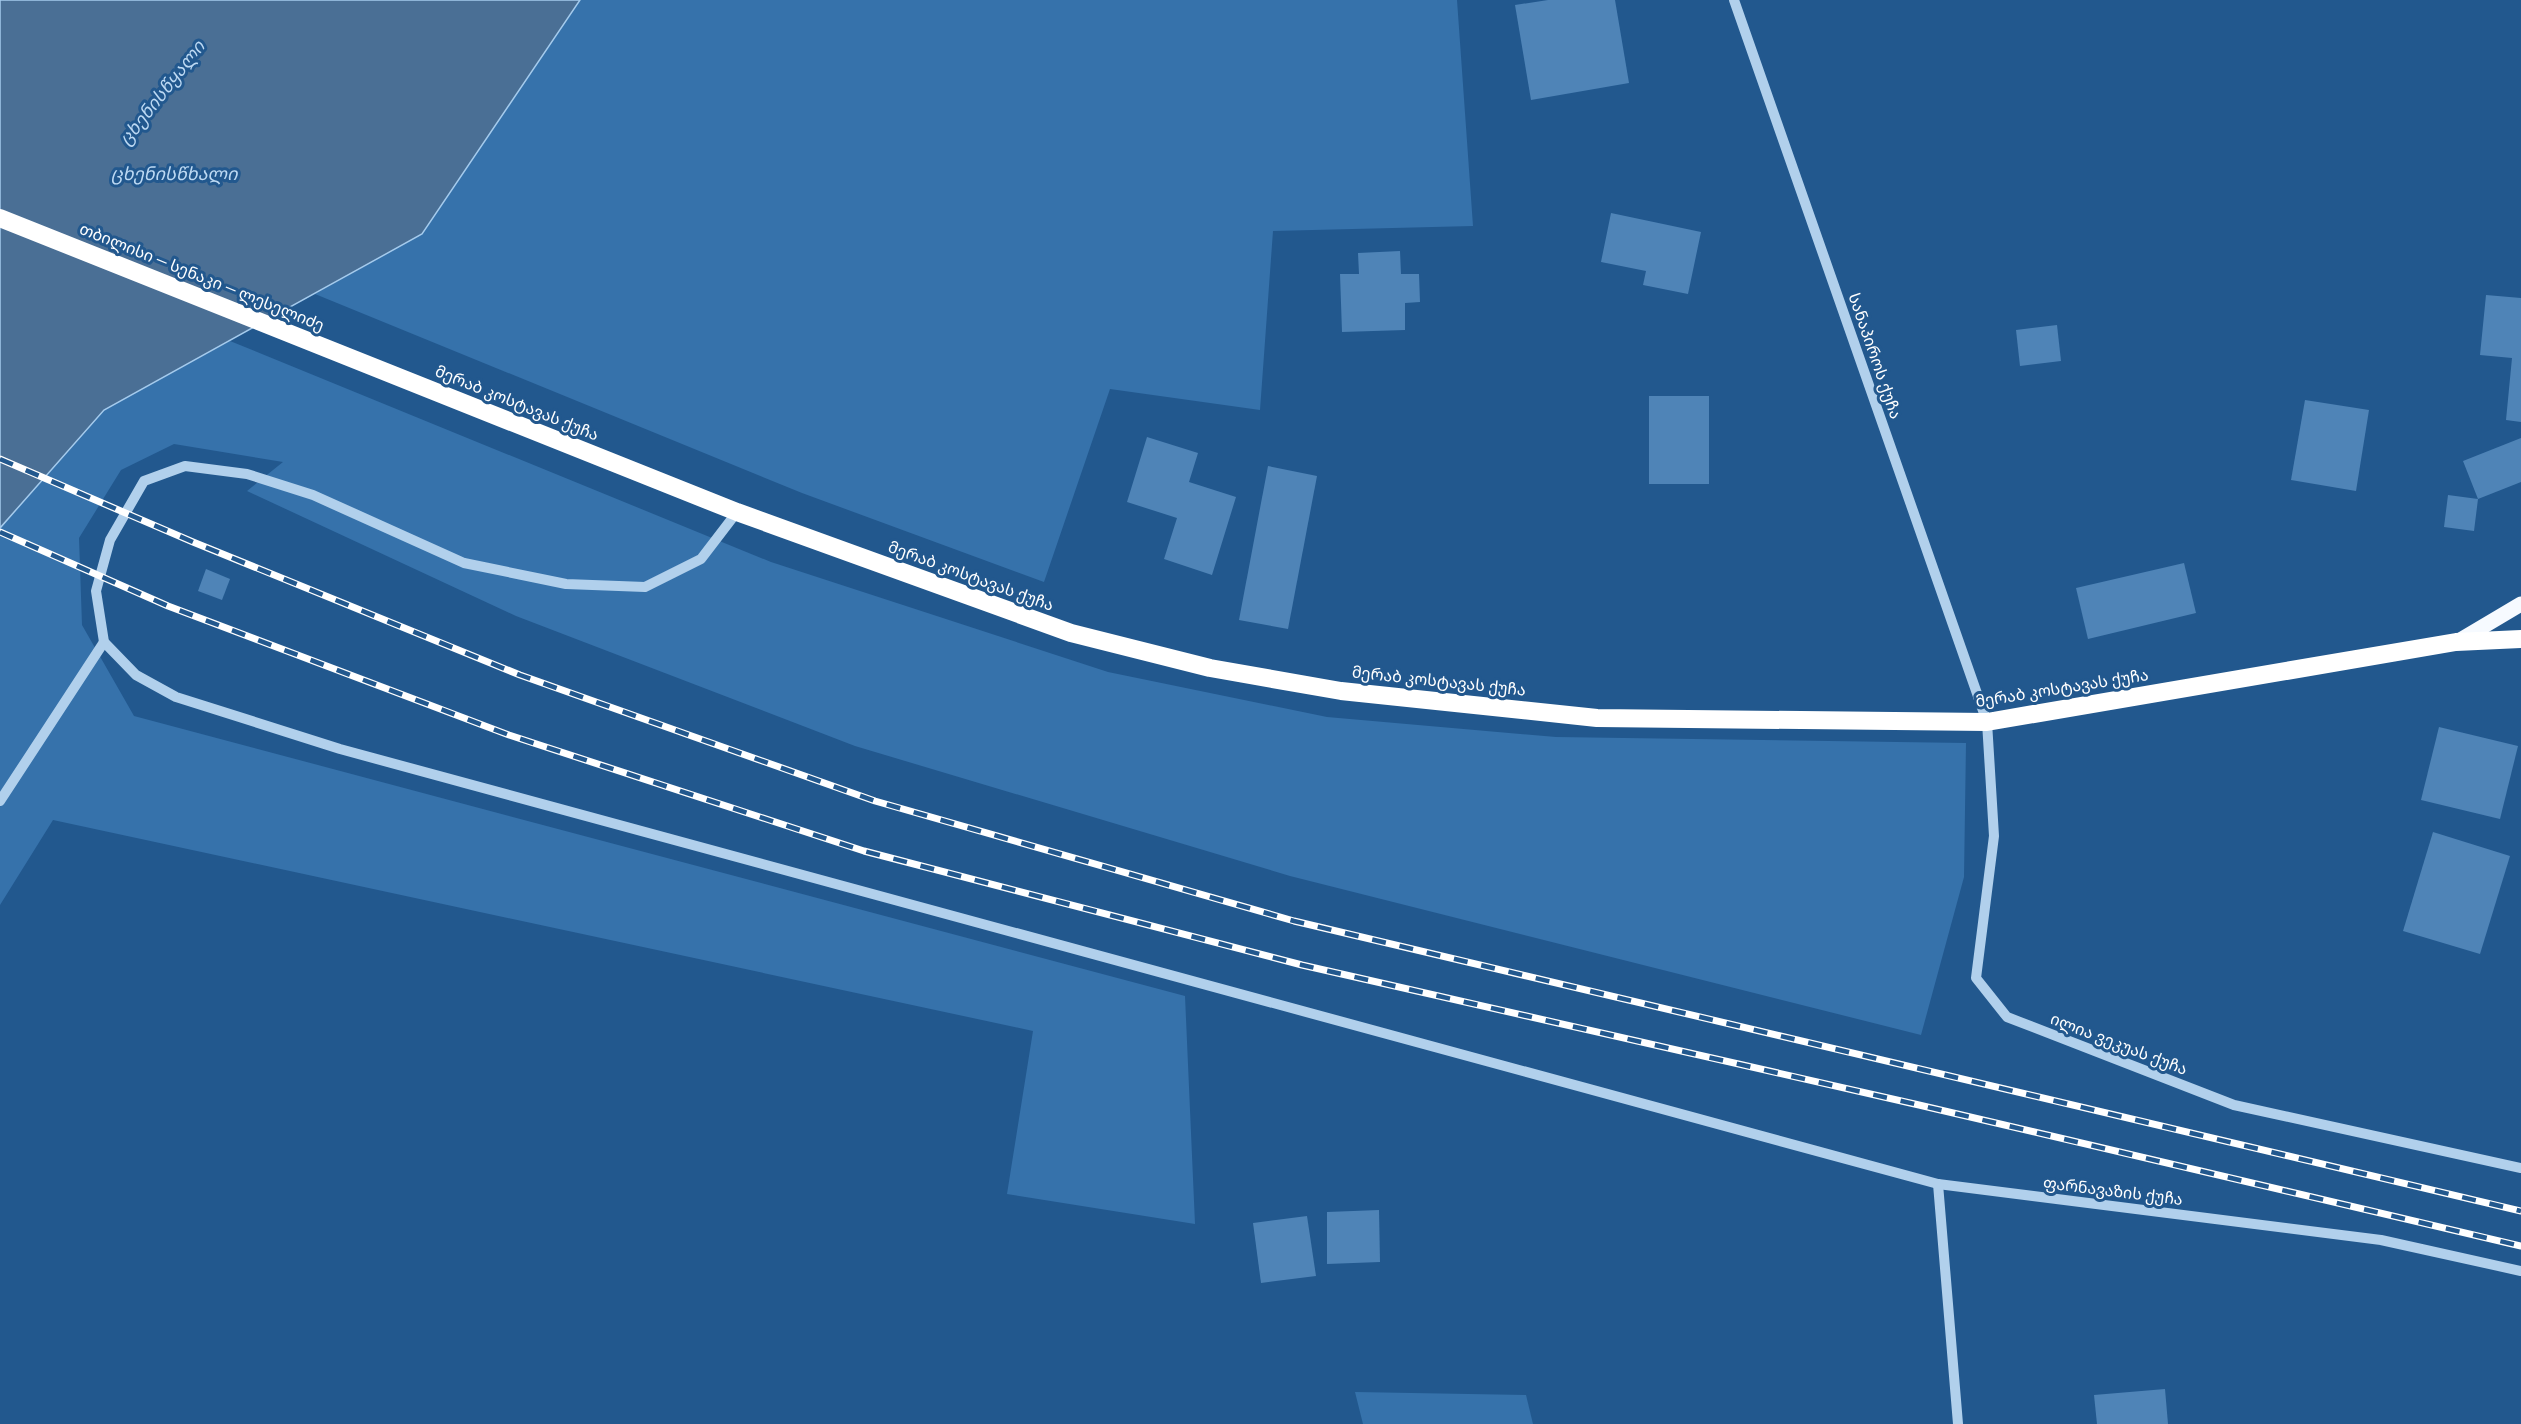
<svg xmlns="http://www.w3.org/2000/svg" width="2521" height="1424" font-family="'Fira Sans Condensed','Noto Sans Georgian',sans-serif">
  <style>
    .green { fill: #3672ab }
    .water { fill: #4a6f95; stroke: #a5cbed; stroke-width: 1.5 }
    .building { fill: #4f84b7 }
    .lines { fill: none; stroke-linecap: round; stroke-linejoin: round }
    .minor { stroke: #b1d0ec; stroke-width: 10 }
    .major { stroke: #f6faff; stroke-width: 15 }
    .highway { stroke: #fff; stroke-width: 18 }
    .rail-casing { stroke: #fff; stroke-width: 7 }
    .rail { stroke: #22588e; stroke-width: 4.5; stroke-dasharray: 14; stroke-linecap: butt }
    .labels { text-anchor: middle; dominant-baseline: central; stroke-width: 6; stroke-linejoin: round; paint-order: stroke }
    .street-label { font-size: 16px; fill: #fff; stroke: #22588e }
    .water-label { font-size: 18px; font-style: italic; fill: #bdd9f3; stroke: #22588e }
  </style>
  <rect width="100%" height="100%" fill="#22588e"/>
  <g class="green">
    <polygon points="580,0 1457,0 1473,226 1273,231 1260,410 1110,389 1044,582 802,493 315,294 422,234"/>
    <polygon points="230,341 771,562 1108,672 1327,717 1556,737 1966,743 1964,877 1921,1035 1290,876 855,746 516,616 247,491 283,462 174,444 121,470 79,538 82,625 134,716 1185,996 1195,1224 1007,1194 1033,1031 53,820 0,905 0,528 104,410"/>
    <polygon points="1355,1392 1526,1395 1533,1424 1363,1424"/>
  </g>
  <polygon class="water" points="0,0 580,0 422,234 104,410 0,528"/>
  <g class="building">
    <polygon points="1548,0 1615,0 1629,83 1531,100 1515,5"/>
    <polygon points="1611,213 1701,232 1688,294 1643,285 1646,271 1601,262"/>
    <polygon points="1400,251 1401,274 1419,274 1420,302 1405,303 1405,330 1342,332 1340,274 1359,274 1358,253"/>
    <polygon points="2486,295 2521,298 2521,422 2506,420 2512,358 2480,355"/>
    <polygon points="2057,325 2061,361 2020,366 2016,330"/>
    <rect x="1649" y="396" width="60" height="88"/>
    <polygon points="2305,400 2369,410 2356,491 2291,480"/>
    <polygon points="1147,437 1198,453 1189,482 1236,497 1212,575 1164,559 1177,518 1127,502"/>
    <polygon points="2521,438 2521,482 2478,499 2474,531 2444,527 2448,495 2478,499 2463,461"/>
    <polygon points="1268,466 1317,476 1288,629 1239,620"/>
    <polygon points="2184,563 2196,613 2088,639 2076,588"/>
    <polygon points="206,569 230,579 222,600 198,591"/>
    <polygon points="2439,727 2518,746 2500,819 2421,800"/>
    <polygon points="2433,832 2510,856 2480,954 2403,931"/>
    <polygon points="1379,1210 1380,1262 1327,1264 1327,1212"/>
    <polygon points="1307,1216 1316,1276 1261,1283 1253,1223"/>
    <polygon points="2165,1389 2168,1424 2097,1424 2094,1395"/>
  </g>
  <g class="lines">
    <g class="minor">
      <polyline points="1734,0 1987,722 1994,836 1976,978 2007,1017 2234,1105 2521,1168"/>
      <polyline points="737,512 701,559 645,587 566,584 464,563 313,495 247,474 185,466 144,481 110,540 96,591 104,642 136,675 176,697 340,749 1938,1184 2381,1240 2521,1271"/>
      <polyline points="0,801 104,642"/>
      <polyline points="1938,1184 1958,1424"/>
    </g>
    <polyline class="major" points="2457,642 2521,604"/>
    <polyline class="highway" points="0,218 737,512 1071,633 1210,668 1341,691 1597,718 1987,722 2456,642 2521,639"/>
    <g class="rail-casing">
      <g id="rail">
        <polyline points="0,459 193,542 520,675 875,801 1294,921 2521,1211"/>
        <polyline points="0,532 168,606 509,735 864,851 1302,965 1919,1105 2521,1246"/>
      </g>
    </g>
    <use href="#rail" class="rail"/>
  </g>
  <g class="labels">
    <g class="street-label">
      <text transform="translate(202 277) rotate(22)">თბილისი — სენაკი — ლესელიძე</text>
      <text transform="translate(1875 356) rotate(71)">სანაპიროს ქუჩა</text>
      <text transform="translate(517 403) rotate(22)">მერაბ კოსტავას ქუჩა</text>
      <text transform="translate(971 576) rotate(20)">მერაბ კოსტავას ქუჩა</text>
      <text transform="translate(1439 681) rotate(6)">მერაბ კოსტავას ქუჩა</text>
      <text transform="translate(2062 688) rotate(-9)">მერაბ კოსტავას ქუჩა</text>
      <text transform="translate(2119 1044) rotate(21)">ილია ვეკუას ქუჩა</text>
      <text transform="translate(2113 1191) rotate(7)">ფარნავაზის ქუჩა</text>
    </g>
    <g class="water-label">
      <text transform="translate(162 93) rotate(-52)">ცხენისწყალი</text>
      <text x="174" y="174">ცხენისწხალი</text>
    </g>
  </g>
</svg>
